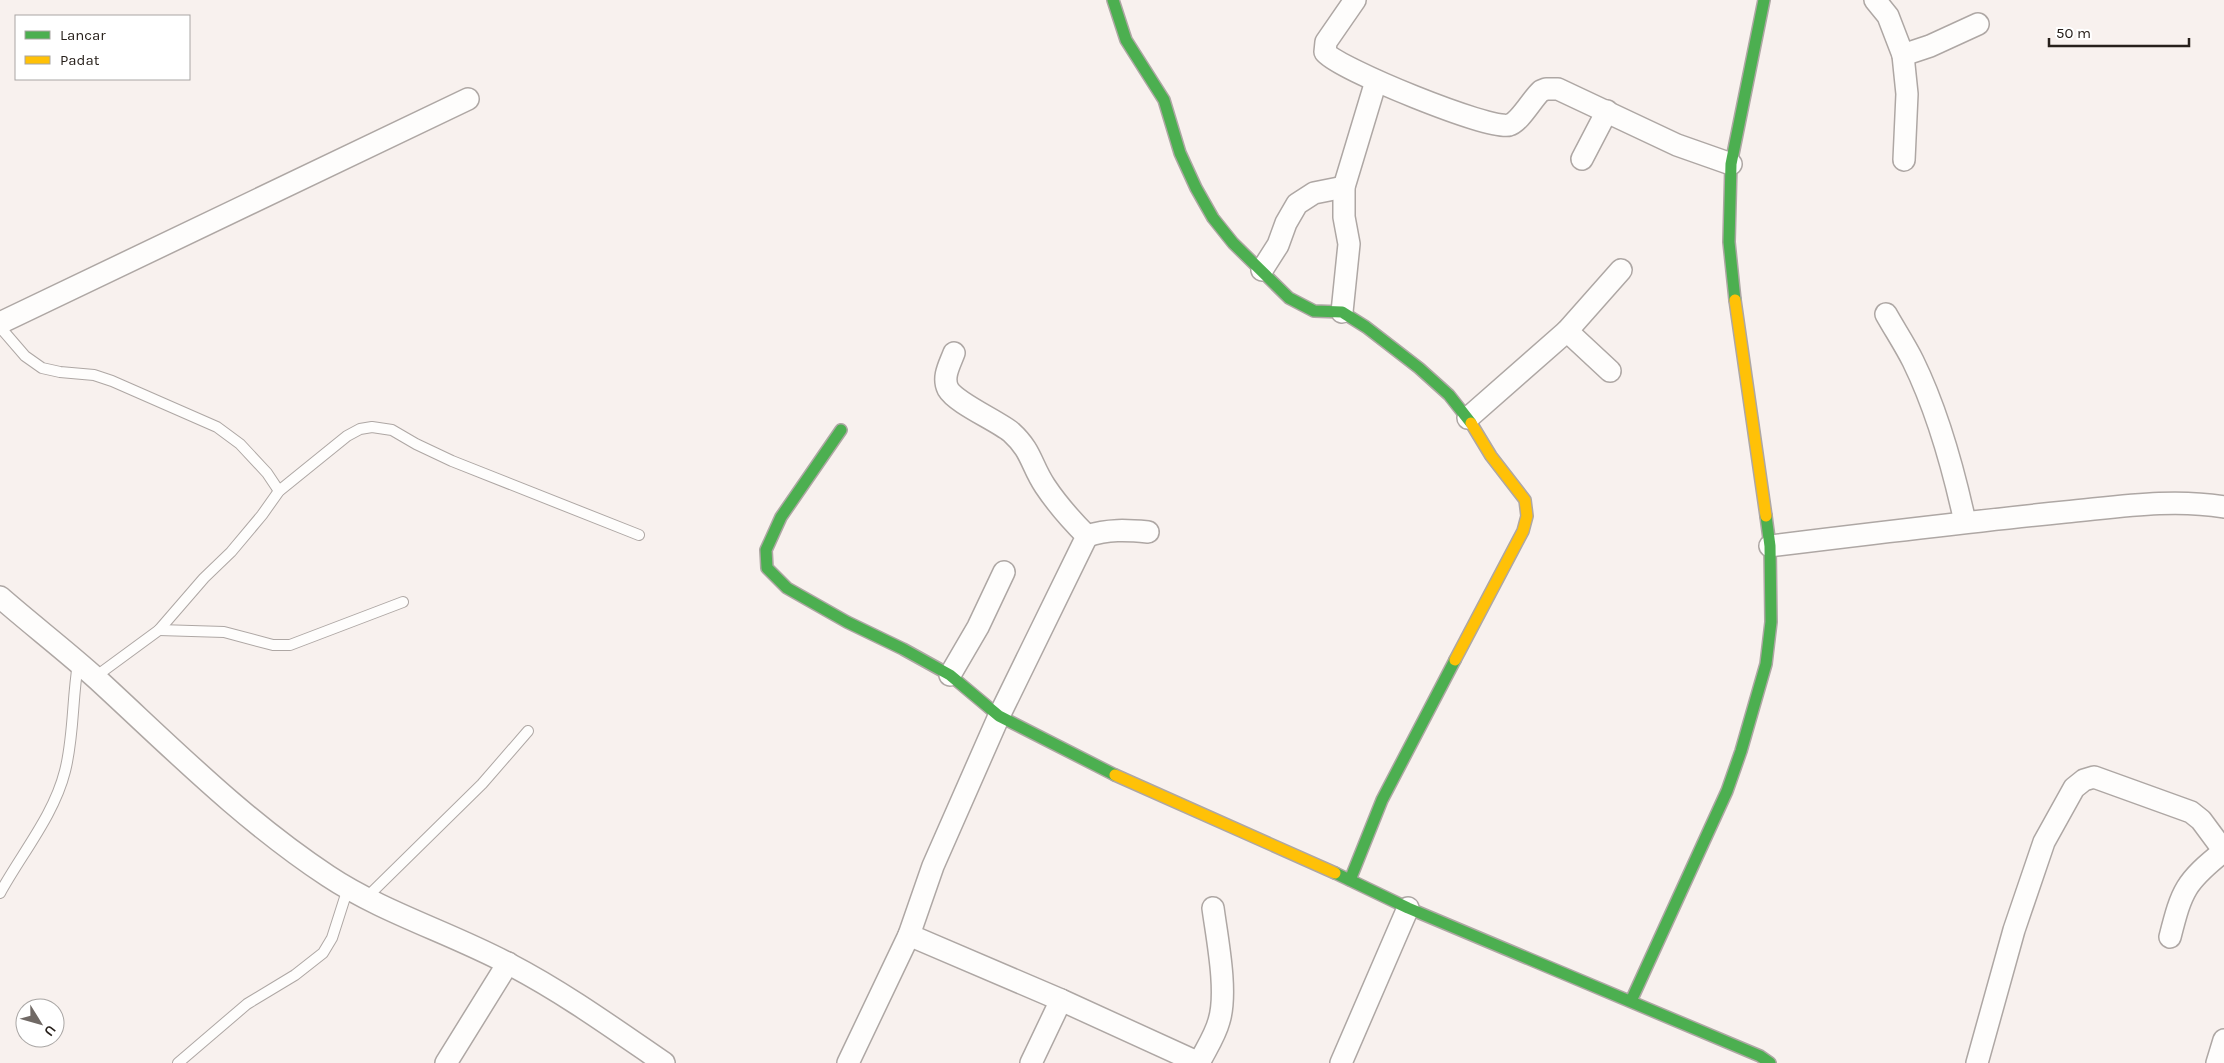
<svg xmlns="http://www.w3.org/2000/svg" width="2224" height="1063" font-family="Karla,sans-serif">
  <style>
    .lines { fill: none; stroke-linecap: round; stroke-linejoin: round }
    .lane-casing { stroke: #aea7a4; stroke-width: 12 }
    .street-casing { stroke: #aea7a4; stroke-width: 24 }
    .fast-casing { stroke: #aea7a4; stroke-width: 14 }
    .slow-casing { stroke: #aea7a4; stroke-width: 14 }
    .lane { stroke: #fefdfc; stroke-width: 10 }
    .street { stroke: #fefdfc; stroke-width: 21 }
    .fast { stroke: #4caf50; stroke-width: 11 }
    .slow { stroke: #ffc107; stroke-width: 11 }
  </style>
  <rect width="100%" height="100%" fill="#f8f1ee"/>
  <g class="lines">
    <g class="lane-casing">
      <g id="lane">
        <polyline points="0,327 25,356 42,368 60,372 94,375 112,381 217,427 240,444 267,473 279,491"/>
        <polyline points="159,630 224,632 273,645 290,645 403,602"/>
        <polyline points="95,677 159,630 204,578 231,552 262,515 279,491 347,436 360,429 372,427 392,430 416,444 452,461 639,535"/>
        <path d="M0 893C22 853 54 815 65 771 74 736 72 699 78 664"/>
        <polyline points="367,897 482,784 528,731"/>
        <polyline points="178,1063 247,1004 295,975 323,953 332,938 348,888"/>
      </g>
    </g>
    <g class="street-casing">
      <g id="street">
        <path d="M1355 0 1326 42 1325 52C1336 68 1491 131 1509 125 1520 122 1532 99 1541 91L1546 89H1558L1677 145 1731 164"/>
        <polyline points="1875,0 1888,16 1903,55 1930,46 1978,24"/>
        <polyline points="1903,55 1907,94 1904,160"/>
        <polyline points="1582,159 1607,111"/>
        <polyline points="1262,270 1278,245 1286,223 1297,204 1314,193 1344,187"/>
        <polyline points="1342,312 1349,244 1344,217 1344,187 1376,81"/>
        <path d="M1886 314C1895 330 1905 345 1913 361 1938 412 1953 467 1965 522"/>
        <polyline points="0,323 468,99"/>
        <polyline points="1567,331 1610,371"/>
        <polyline points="1468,418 1567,331 1621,270"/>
        <path d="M1087 536C1108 529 1127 530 1148 532"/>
        <path d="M1770 546C1868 534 1966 522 2065 512 2118 507 2172 498 2224 507"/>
        <path d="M0 597C32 625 66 651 97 679 172 748 243 820 328 876 382 912 451 933 509 964 563 992 613 1028 664 1063"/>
        <polyline points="950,675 978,627 1004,572"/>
        <polyline points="909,935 1061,1000 1199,1063"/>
        <path d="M2170 937C2182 890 2185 882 2224 851"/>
        <polyline points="446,1063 508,963"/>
        <path d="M848 1063 909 935 933 866 999 716 1087 536C1072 521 1057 504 1045 486 1031 465 1032 451 1011 432 996 420 956 403 948 389 942 377 950 364 954 353"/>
        <polyline points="1031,1063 1061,1000"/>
        <path d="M1199 1063C1206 1049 1215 1036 1219 1021 1228 992 1217 938 1213 908"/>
        <polyline points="1341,1063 1408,908"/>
        <polyline points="1977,1063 2014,930 2044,842 2074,788 2084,780 2094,777 2191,812 2201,820 2224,851"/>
        <polyline points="2217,1063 2224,1040"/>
      </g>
    </g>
    <g class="fast-casing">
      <g id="fast">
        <polyline points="1113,0 1126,40 1164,100 1180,153 1196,188 1213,218 1233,243 1289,298 1314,311 1342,312 1366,327 1419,368 1449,395 1471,423"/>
        <polyline points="1735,300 1729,242 1731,164 1764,0"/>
        <polyline points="841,430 781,517 766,550 767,568 787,588 847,622 903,649 950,675 999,716 1115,775"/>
        <polyline points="1335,873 1408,908 1760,1056 1770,1063"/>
        <polyline points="1350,880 1382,800 1455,660"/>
        <polyline points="1631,1001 1727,791 1741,751 1766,664 1771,622 1770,546 1766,516"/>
      </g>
    </g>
    <g class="slow-casing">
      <g id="slow">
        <polyline points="1735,300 1766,516"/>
        <polyline points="1455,660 1523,531 1527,516 1525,500 1491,456 1471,423"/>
        <polyline points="1115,775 1335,873"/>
      </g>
    </g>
    <use href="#lane" class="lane"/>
    <use href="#street" class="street"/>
    <use href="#fast" class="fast"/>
    <use href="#slow" class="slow"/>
  </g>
  <rect x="15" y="15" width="175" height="65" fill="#ffffff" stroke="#a9a6a4"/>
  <rect x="25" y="31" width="25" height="8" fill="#4caf50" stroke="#a9a6a4"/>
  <text x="60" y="40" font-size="15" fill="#27201b">Lancar</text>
  <rect x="25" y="56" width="25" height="8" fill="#ffc107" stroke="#a9a6a4"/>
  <text x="60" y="65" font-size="15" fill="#27201b">Padat</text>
  <g transform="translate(40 1023) rotate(127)"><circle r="24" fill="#ffffff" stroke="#a9a6a4"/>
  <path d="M0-4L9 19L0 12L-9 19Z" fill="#706965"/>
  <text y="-8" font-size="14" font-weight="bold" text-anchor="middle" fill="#27201b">U</text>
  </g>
  <path d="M2049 38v8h140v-8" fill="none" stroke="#27201b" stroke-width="2.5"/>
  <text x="2056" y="38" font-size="15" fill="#27201b" stroke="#ffffff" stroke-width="4" paint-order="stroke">50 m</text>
</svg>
